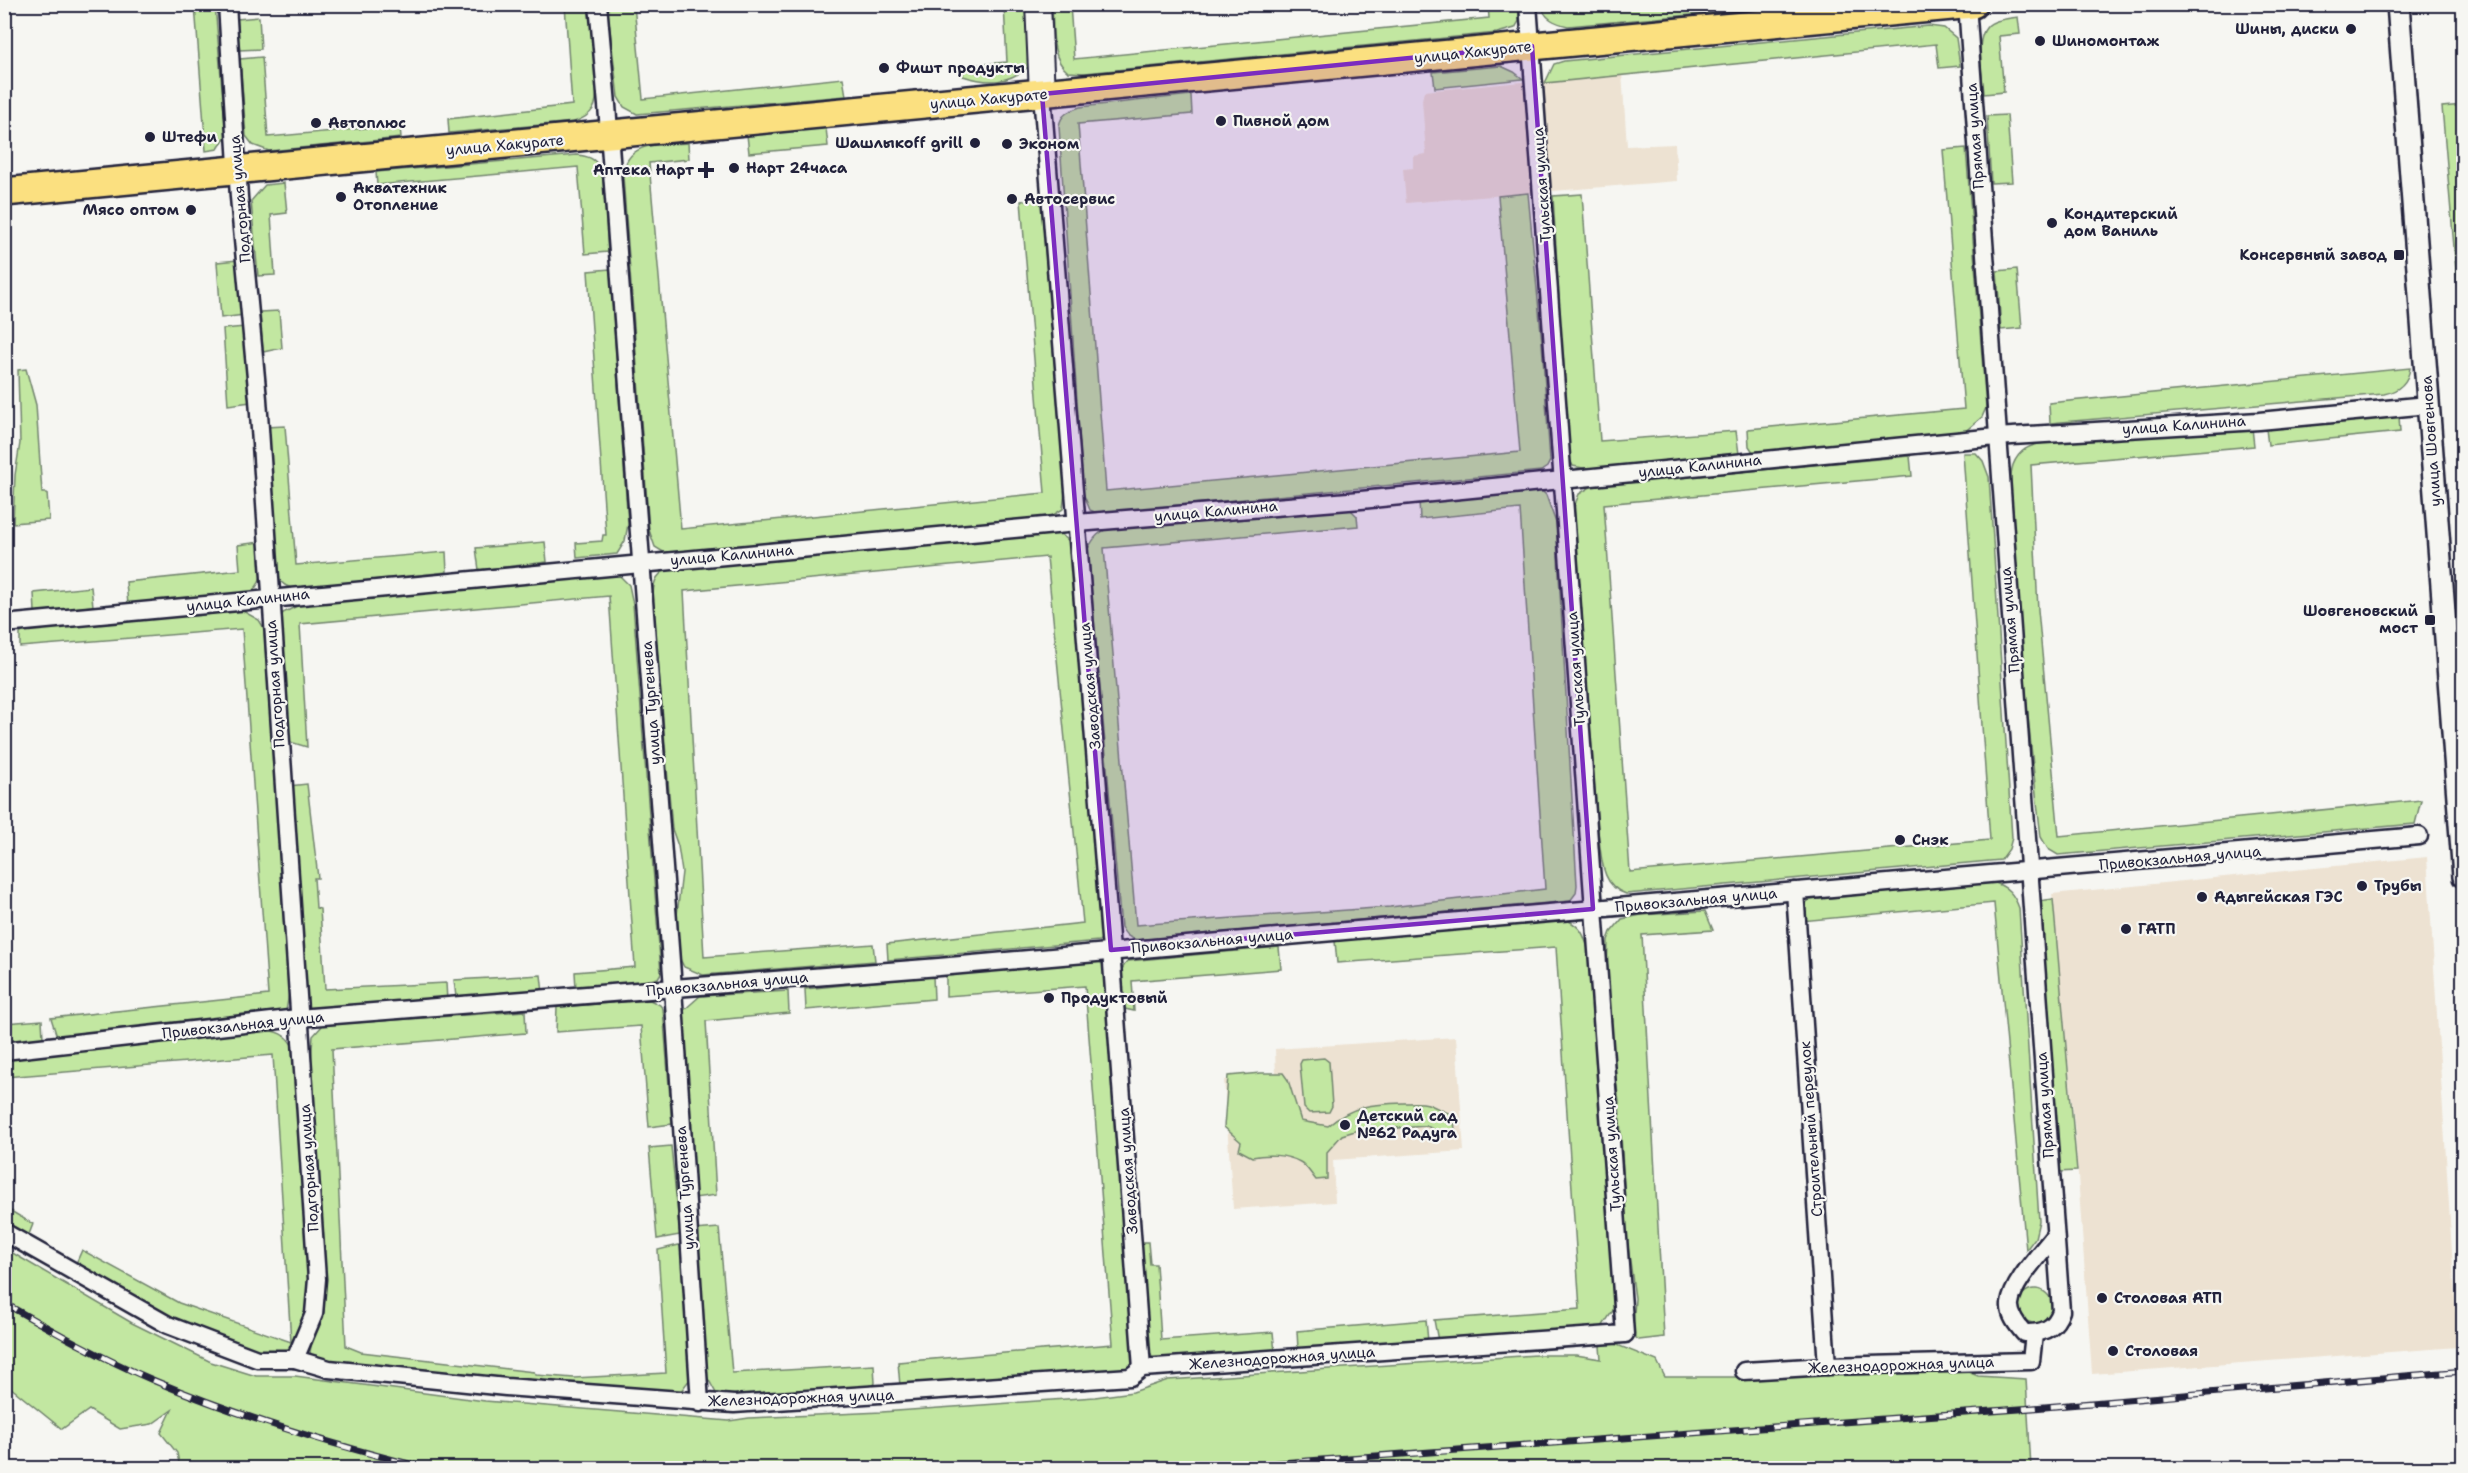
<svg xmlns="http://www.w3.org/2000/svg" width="2468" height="1473" font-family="'Shantell Sans',sans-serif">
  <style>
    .built { fill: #ede2d2 }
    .green { fill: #c2e7a1; stroke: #72846e; stroke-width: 1.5 }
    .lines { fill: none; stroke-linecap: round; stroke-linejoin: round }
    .minor-casing { stroke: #22223b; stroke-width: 21 }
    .tertiary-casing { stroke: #22223b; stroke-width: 26 }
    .secondary-casing { stroke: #22223b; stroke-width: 28 }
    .primary-casing { stroke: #22223b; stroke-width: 32 }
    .minor { stroke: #f6f6f2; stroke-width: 16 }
    .tertiary { stroke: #f6f6f2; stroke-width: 21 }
    .secondary { stroke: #f6f6f2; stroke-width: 24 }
    .primary { stroke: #fbe080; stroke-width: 27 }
    .rail-casing { stroke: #22223b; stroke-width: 7 }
    .rail { stroke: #f6f6f2; stroke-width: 4.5; stroke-dasharray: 14; stroke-linecap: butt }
    .marked { fill: #7b2cbf; fill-opacity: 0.2; stroke: #7b2cbf; stroke-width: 4.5; stroke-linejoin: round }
    .poi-dot { fill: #22223b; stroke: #f6f6f2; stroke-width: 2 }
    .labels { text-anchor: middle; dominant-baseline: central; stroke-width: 4.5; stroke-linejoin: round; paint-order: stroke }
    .poi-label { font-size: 15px; font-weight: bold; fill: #22223b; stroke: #f6f6f2; text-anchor: start }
    .street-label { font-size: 15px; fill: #22223b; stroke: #f6f6f2 }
  </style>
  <rect width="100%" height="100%" fill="#f6f6f2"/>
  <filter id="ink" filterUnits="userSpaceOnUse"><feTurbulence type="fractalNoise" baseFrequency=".0167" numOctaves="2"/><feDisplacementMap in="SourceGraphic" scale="12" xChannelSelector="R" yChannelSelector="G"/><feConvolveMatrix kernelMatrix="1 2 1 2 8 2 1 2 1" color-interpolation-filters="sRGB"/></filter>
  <g filter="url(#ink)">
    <g class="built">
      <polygon points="1622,73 1627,146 1675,144 1677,181 1406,203 1403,169 1413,168 1413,156 1426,154 1422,100 1424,91"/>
      <polygon points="2427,857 2458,1347 2092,1374 2075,1133 2052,894"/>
      <polygon points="1456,1037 1464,1151 1333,1160 1335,1202 1233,1209 1224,1080 1276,1076 1275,1049"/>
    </g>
    <g class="green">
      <path d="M1622 4H1800V5L1568 26C1555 23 1543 18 1542 5H1570V10Z"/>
      <polygon points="195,5 215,5 226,136 218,149 206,151"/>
      <path d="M565 5H588C591 25 603 94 593 109 589 116 581 119 574 122L449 133 448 119 572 105Z"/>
      <polygon points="607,5 634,5 643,99 843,78 846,96 637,114 624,107 618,97"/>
      <path d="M1004 5H1030V65C1010 84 988 84 963 76L962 66 1007 62Z"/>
      <path d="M1052 5H1070L1074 59 1489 18 1488 5H1519V21L1515 28 1497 33 1085 73 1068 72C1049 57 1054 27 1052 5Z"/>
      <polygon points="259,17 261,49 239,50 237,19"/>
      <path d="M2018 17 2020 34 1999 36 2004 92 1984 94C1983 74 1971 31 1994 22 2001 19 2011 18 2018 17Z"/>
      <polygon points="1929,26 1944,28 1956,38 1960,66 1939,68 1936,44 1545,83 1554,64 1564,61"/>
      <polygon points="262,57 268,137 400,125 401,138 269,151 253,145 246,136 240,59"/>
      <polygon points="1501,66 1514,72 1523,79 1435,88 1433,72"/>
      <path d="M1191 95 1192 114 1078 124 1106 491 1520 452 1498 196 1528 193 1542 343 1550 461 1547 467 1541 471 1097 513 1090 510 1083 493 1059 126C1061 114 1069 111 1080 107Z"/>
      <polygon points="2463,105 2464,105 2463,352 2442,107"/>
      <polygon points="2007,115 2012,182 1991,183 1987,116"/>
      <polygon points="826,128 828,146 749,153 747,135"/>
      <path d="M688 143 689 159 649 163 681 529 1045 493 1021 201 1041 199 1065 492 1063 509 1050 517 682 552 665 553 655 547 649 530 623 176C626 140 660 145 688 143Z"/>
      <polygon points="1966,148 1986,408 1982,417 1962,434 1753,452 1749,446 1748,429 1964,409 1943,150"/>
      <path d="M577 155C587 156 595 158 600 168 606 179 606 236 608 252L585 254 578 167 377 185 376 172Z"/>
      <polygon points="284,183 287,213 271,215 275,275 258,276 251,201 265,185"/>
      <polygon points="1582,194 1600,441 1736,431 1739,454 1588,469 1573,466 1568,455 1553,196"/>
      <polygon points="238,260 244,315 221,318 217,262"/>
      <polygon points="610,269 628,524 625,541 617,554 577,558 576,543 602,541 603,535 606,535 588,271"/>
      <polygon points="2017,269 2022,328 2001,330 1997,271"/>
      <polygon points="279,311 282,348 263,352 260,312"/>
      <polygon points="245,327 251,402 228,405 223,329"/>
      <path d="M2410 368C2408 383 2398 391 2384 394L2050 423 2049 403Z"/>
      <polygon points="26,369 36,405 42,493 47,493 49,520 13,523 15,475 20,443 18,370"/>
      <polygon points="2399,415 2400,432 2268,445 2266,429"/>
      <path d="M285 426 296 565 446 552 447 572 298 588C288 588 284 586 278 578L266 427Z"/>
      <path d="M2252 428 2254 446 2031 465 2038 610 2059 836 2421 800 2415 824 2058 855 2048 849 2041 837C2030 744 2021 650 2015 556 2013 532 2006 487 2013 465 2019 450 2029 445 2044 443Z"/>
      <path d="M1963 453H1976L1983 461 1989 477 2012 838 2009 849 2001 860 1626 894C1600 886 1602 856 1598 833L1574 507 1579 494 1592 486 1910 456 1912 476 1604 504 1630 872 1990 840Z"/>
      <path d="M1540 489 1546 495 1556 523 1577 885 1576 893 1570 901 1137 940C1128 938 1125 934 1121 927L1088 549C1094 537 1099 531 1113 527L1348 507 1357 516 1358 526 1104 548 1136 925 1390 907 1545 889 1520 509 1420 519 1419 501Z"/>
      <path d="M1057 531 1069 541 1071 555 1102 938 1099 941 888 960 887 944 1083 923 1047 557 684 591 704 957 873 944 875 961 703 975 684 967 680 959 677 915 682 872 678 846 672 829 653 598C653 583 655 576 668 568Z"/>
      <path d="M260 542C261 561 268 584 247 594L128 605 126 582 240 570 238 545Z"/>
      <polygon points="545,542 547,562 479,570 476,548"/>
      <polygon points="617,573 629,585 633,604 661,973 658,978 644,982 576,989 575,972 635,967 609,596 300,624 307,747 287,741 281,618 283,613 299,605 410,591"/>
      <polygon points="91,587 93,606 35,612 34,593"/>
      <polygon points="241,610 259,620 264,628 289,993 286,1011 57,1037 51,1018 268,995 242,629 20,647 20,634 26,628"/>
      <polygon points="307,784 318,878 314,878 316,908 320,909 325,989 446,983 447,1001 316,1011 307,1008 289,786"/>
      <path d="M1992 882C2007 886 2014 894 2019 908L2039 1221 2035 1238 2026 1250 1994 903 1801 921 1802 907 1809 900Z"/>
      <polygon points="2053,899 2077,1171 2057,1172 2039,901"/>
      <polygon points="1705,911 1713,930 1642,935 1664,1337 1639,1340 1635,1337 1633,1330 1635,1298 1627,1239 1619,1102 1612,1051 1607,974 1608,940 1611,932 1622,919 1641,915"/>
      <path d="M1567 920C1581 927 1584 934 1588 949L1614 1309 1600 1330 1438 1341 1434 1320 1580 1309 1556 947 1337 963 1335 941Z"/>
      <path d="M1279 947 1281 969 1132 981 1134 1011 1125 1009C1121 991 1114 974 1128 961Z"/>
      <polygon points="1094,961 1102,963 1105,970 1136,1354 1132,1363 1126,1370 900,1386 898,1362 1113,1344 1085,986 946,996 946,974"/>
      <polygon points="541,975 543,993 460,999 456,997 454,980"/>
      <polygon points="933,976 934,999 806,1010 805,989"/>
      <polygon points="788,991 789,1013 706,1021 716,1195 694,1198 683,1011 700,996"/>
      <polygon points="650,1000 660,1005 663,1009 672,1124 649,1127 641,1026 556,1032 557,1007"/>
      <polygon points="525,1011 526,1033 332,1049 346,1346 361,1352 534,1372 536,1375 574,1378 666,1373 658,1250 683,1244 690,1379 681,1391 668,1396 331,1362 313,1358 310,1352 315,1324 324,1312 324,1250 318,1184 311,1062 313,1036 323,1025"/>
      <polygon points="42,1020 43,1038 5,1042 5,1023"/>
      <path d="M265 1030C282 1031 289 1038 297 1053L311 1302 291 1348 278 1354H266L208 1336 74 1268 82 1250 179 1303 291 1342 273 1055 5 1077V1055Z"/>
      <polygon points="1324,1058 1329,1062 1332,1106 1329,1112 1309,1113 1304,1108 1300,1064 1302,1060"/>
      <path d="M1261 1073H1283L1288 1080 1301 1121 1328 1126C1353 1105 1373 1104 1404 1103 1411 1103 1421 1102 1428 1104 1436 1107 1444 1112 1454 1115L1455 1134 1440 1133 1427 1126 1355 1131 1342 1135 1327 1152V1179L1316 1180C1311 1174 1306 1165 1300 1162 1286 1154 1266 1154 1252 1157L1239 1150 1241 1142 1224 1127 1228 1076Z"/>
      <polygon points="671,1146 680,1235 657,1239 649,1148"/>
      <polygon points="4,1207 33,1224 26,1242 5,1227"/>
      <polygon points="719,1228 732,1373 874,1365 875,1383 872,1388 729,1396 716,1393 706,1375 694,1230"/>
      <polygon points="1140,1242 1148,1242 1150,1264 1156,1264 1161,1340 1273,1332 1275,1353 1157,1359 1152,1357 1149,1351"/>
      <polygon points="4,1248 132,1323 211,1362 256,1376 295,1376 485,1401 729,1421 749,1418 882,1412 1095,1397 1133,1392 1168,1380 1537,1355 1576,1355 1601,1359 1600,1346 1610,1342 1657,1361 1665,1377 1781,1377 1862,1371 1958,1368 1978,1376 2026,1379 2031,1468 180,1468 177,1453 161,1433 172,1410 152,1424 120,1429 89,1410 62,1429 5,1383"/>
      <circle cx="2035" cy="1306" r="17"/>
      <polygon points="1426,1320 1428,1341 1298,1349 1297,1331"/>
    </g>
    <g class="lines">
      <g class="minor-casing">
        <g id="minor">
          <polyline points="227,4 239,197 258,399 317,1279 314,1314 295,1359"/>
          <polyline points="598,4 607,105 673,988 700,1403"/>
          <path d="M1967 4 2061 1311C2055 1329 2042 1334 2024 1333 2017 1325 2009 1315 2010 1304 2012 1283 2041 1253 2054 1236"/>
          <polyline points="1042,94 1111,950 1142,1368"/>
          <polyline points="4,624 1077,523 1361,500 1996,437 2259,421 2428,405"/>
          <polyline points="1795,891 1827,1366"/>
          <polyline points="4,1051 298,1018 939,967 2419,836"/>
          <polyline points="4,1232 168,1325 257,1359 295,1359 329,1369 506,1387 734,1404 1130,1377 1142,1368 1625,1334 1528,4"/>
          <polyline points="1744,1371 1827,1366 2031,1361 2034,1334"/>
        </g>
      </g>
      <g class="tertiary-casing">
        <polyline id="tertiary" points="2398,4 2464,877"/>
      </g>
      <g class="secondary-casing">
        <polyline id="secondary" points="1038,4 1042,94"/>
      </g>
      <g class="primary-casing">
        <polyline id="primary" points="4,192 1973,4"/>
      </g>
      <use href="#minor" class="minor"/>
      <use href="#tertiary" class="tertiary"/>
      <use href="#secondary" class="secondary"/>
      <use href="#primary" class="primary"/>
      <g class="rail-casing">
        <g id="rail">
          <path d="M4 1303C53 1331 103 1359 155 1381 243 1418 333 1445 425 1468"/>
          <polyline points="1213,1468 2033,1408 2464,1371"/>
        </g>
      </g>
      <use href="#rail" class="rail"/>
    </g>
  </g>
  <path class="marked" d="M1532 46 1593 909 1111 950 1042 94Z"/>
  <g class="poi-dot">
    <circle cx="2351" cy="29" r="6"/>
    <circle cx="2040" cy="41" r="6"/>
    <circle cx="884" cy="68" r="6"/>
    <circle cx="1221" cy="121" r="6"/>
    <circle cx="316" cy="123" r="6"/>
    <circle cx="150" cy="137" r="6"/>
    <circle cx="975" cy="143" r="6"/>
    <circle cx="1007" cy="144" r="6"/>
    <circle cx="734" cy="168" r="6"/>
    <path d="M703 161h6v6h6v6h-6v6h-6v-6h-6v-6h6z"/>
    <circle cx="341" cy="197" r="6"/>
    <circle cx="1012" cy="199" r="6"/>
    <circle cx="191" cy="210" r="6"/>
    <circle cx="2052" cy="223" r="6"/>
    <rect x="2393" y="249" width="12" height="12" rx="3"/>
    <rect x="2424" y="614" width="12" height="12" rx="3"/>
    <circle cx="1900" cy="840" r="6"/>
    <circle cx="2362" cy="886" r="6"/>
    <circle cx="2202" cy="897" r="6"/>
    <circle cx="2126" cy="929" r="6"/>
    <circle cx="1049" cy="998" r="6"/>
    <circle cx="1345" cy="1125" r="6"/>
    <circle cx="2102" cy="1298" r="6"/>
    <circle cx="2113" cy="1351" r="6"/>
  </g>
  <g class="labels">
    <g class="poi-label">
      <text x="2339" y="29" text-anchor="end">Шины, диски</text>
      <text x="2052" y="41">Шиномонтаж</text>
      <text x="896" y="68">Фишт продукты</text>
      <text x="1233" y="121">Пивной дом</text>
      <text x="328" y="123">Автоплюс</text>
      <text x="162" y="137">Штефи</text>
      <text x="963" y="143" text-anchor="end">Шашлыкоff grill</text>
      <text x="1019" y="144">Эконом</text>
      <text x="746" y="168">Нарт 24часа</text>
      <text x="694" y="170" text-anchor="end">Аптека Нарт</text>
      <text x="353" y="188">Акватехник<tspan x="353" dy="17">Отопление</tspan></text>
      <text x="1024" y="199">Автосервис</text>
      <text x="179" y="210" text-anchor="end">Мясо оптом</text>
      <text x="2064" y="214">Кондитерский<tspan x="2064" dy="17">дом Ваниль</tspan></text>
      <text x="2387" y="255" text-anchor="end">Консервный завод</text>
      <text x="2418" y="611" text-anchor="end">Шовгеновский<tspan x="2418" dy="17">мост</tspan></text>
      <text x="1912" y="840">Снэк</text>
      <text x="2374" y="886">Трубы</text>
      <text x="2214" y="897">Адыгейская ГЭС</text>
      <text x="2138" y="929">ГАТП</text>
      <text x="1061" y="998">Продуктовый</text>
      <text x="1357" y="1116">Детский сад<tspan x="1357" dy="17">№62 Радуга</tspan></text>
      <text x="2114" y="1298">Столовая АТП</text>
      <text x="2125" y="1351">Столовая</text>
    </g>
    <g class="street-label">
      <text transform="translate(1473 52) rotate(-6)">улица Хакурате</text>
      <text transform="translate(989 99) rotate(-5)">улица Хакурате</text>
      <text transform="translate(1975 136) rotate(-94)">Прямая улица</text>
      <text transform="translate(505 145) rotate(-5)">улица Хакурате</text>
      <text transform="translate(1542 185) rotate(-94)">Тульская улица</text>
      <text transform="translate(240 199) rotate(-95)">Подгорная улица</text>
      <text transform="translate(2184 425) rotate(-4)">улица Калинина</text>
      <text transform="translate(2431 441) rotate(-94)">улица Шовгенова</text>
      <text transform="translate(1700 466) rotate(-6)">улица Калинина</text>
      <text transform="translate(1216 511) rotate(-5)">улица Калинина</text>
      <text transform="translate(732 555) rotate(-5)">улица Калинина</text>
      <text transform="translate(248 600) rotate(-6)">улица Калинина</text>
      <text transform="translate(2010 620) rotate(-95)">Прямая улица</text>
      <text transform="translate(1576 669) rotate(-94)">Тульская улица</text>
      <text transform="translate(275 684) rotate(-94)">Подгорная улица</text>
      <text transform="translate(1090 686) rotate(-95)">Заводская улица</text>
      <text transform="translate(651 703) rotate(-94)">улица Тургенева</text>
      <text transform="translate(2180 858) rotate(-5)">Привокзальная улица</text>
      <text transform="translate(1696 900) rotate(-5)">Привокзальная улица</text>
      <text transform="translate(1212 941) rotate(-5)">Привокзальная улица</text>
      <text transform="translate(727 984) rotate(-5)">Привокзальная улица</text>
      <text transform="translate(243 1025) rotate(-6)">Привокзальная улица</text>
      <text transform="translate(2045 1105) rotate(-94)">Прямая улица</text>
      <text transform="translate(1811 1129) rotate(-94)">Строительный переулок</text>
      <text transform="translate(1612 1154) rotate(-94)">Тульская улица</text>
      <text transform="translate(309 1168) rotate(-94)">Подгорная улица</text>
      <text transform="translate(1128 1171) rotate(-94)">Заводская улица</text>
      <text transform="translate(685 1188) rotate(-94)">улица Тургенева</text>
      <text transform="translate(1282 1358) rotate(-4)">Железнодорожная улица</text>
      <text transform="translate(1901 1365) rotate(-2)">Железнодорожная улица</text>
      <text transform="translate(801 1398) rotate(-2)">Железнодорожная улица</text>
    </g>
  </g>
  <rect width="2468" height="1473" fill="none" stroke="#f6f6f2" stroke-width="24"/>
  <rect x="12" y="12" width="2444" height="1449" fill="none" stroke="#22223b" stroke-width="2" filter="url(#ink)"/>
</svg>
